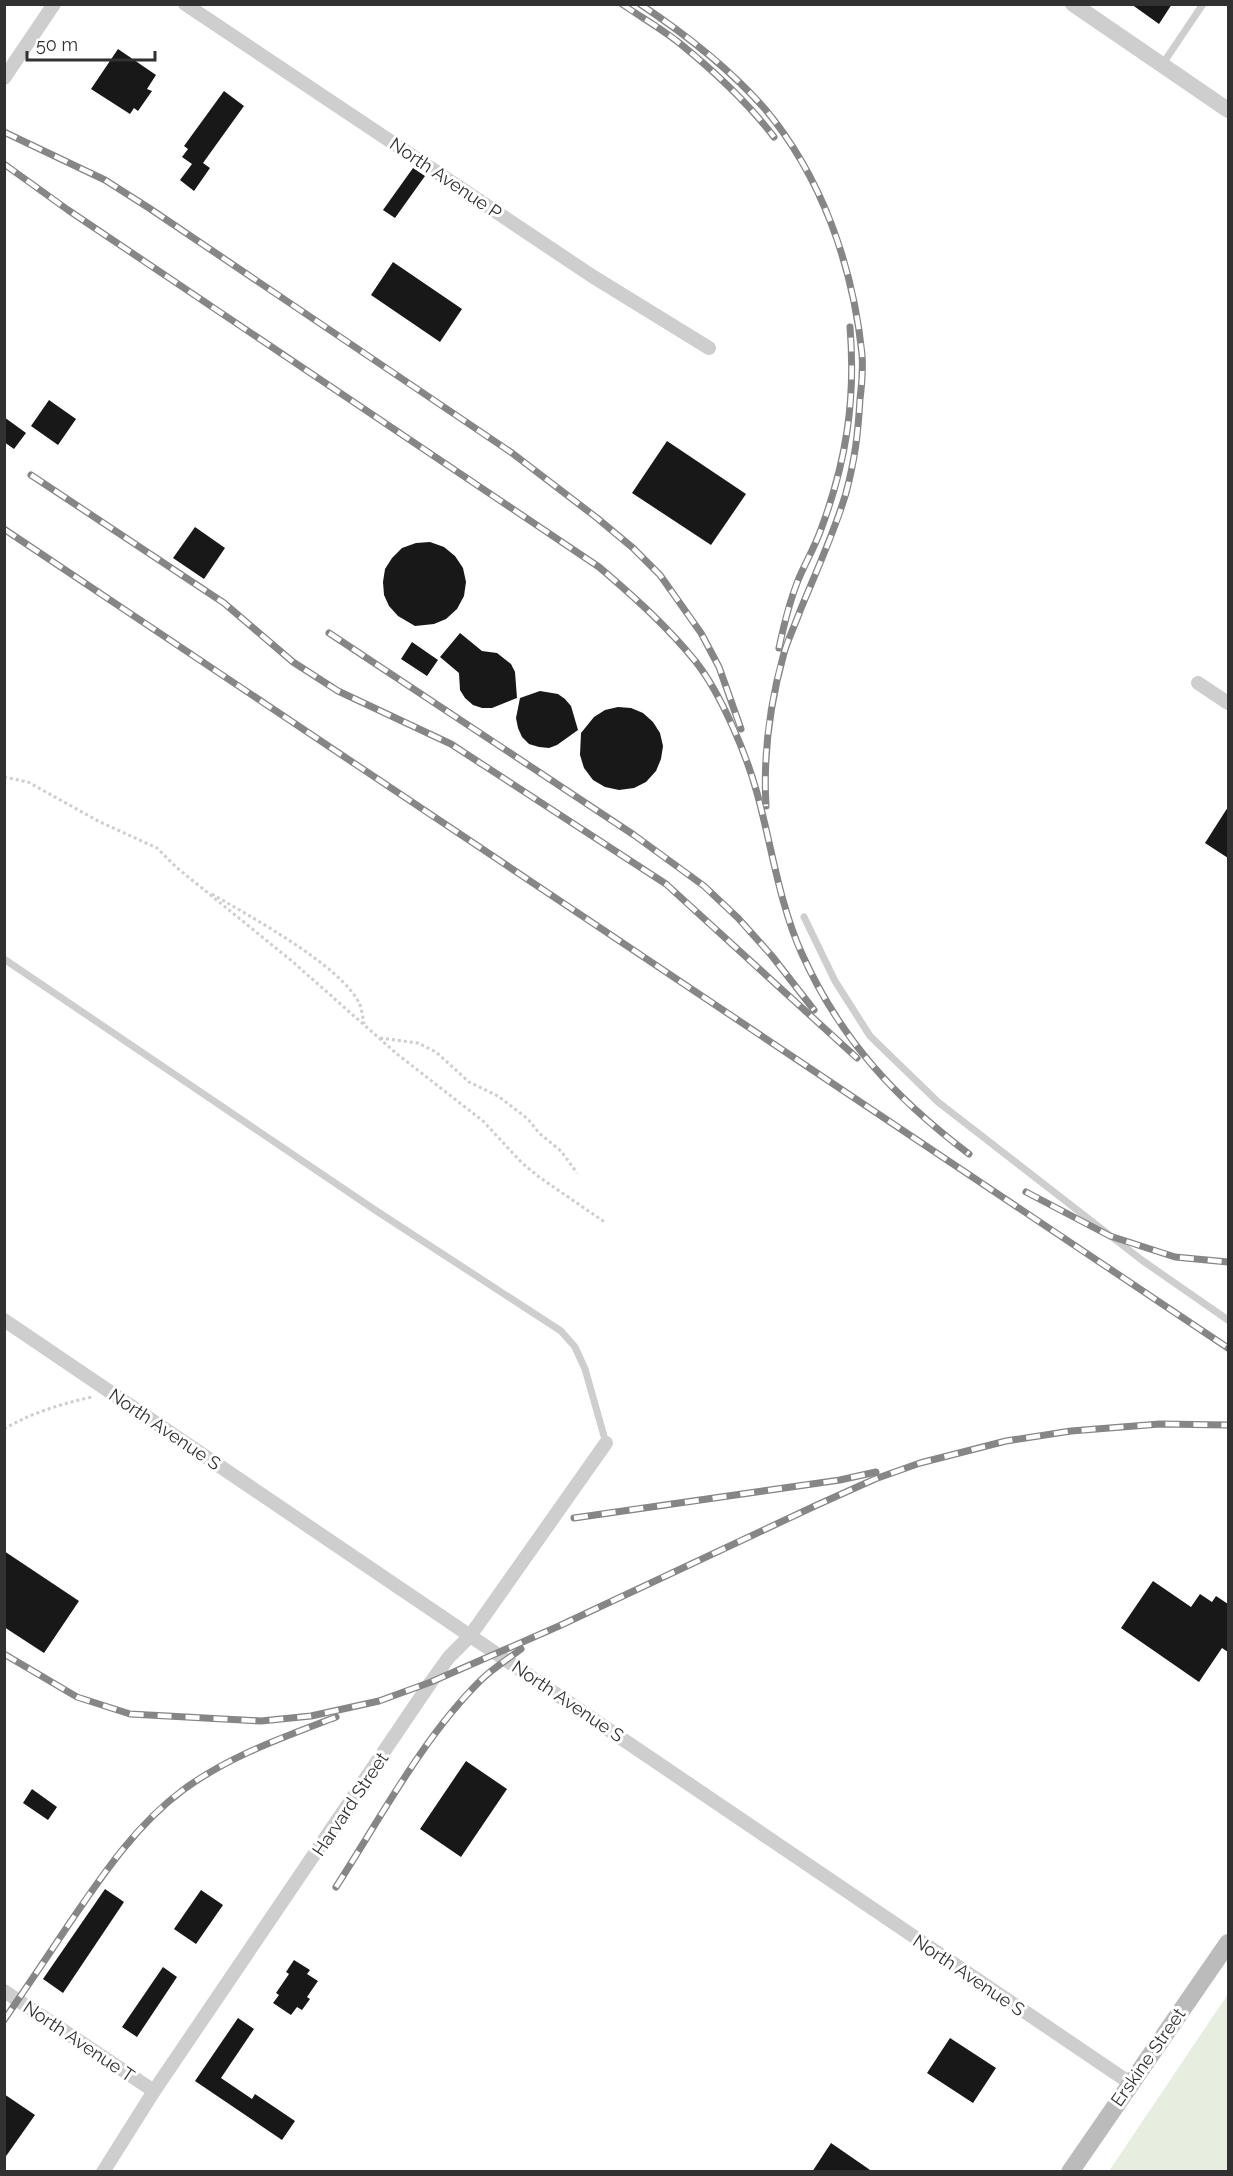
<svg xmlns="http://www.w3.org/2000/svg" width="1233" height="2176" font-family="Raleway,sans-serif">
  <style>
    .green { fill: #e7eee0 }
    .building { fill: #181818 }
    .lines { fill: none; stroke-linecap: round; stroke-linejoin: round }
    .path { stroke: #cecece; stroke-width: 3; stroke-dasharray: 3 3; stroke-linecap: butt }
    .service { stroke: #cecece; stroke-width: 7 }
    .minor { stroke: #cecece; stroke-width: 14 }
    .tertiary { stroke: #cecece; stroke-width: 16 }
    .secondary { stroke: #bbb; stroke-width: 18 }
    .rail-casing { stroke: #868686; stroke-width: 7 }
    .rail { stroke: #fff; stroke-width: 4.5; stroke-dasharray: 14; stroke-linecap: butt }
    .labels { text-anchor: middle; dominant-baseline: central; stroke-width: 6; stroke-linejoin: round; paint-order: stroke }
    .street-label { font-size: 18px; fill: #313131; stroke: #fff }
  </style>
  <rect width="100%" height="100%" fill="#fff"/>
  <polygon class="green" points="1228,1994 1228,2171 1109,2171"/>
  <g class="building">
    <polygon points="1131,4 1172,4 1159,24"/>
    <polygon points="118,49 156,75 147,89 152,91 138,111 134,108 130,114 91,89"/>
    <polygon points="224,91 244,106 203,163 210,168 194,191 180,180 192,164 182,157 188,149 184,146"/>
    <polygon points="413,168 425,176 395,218 383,210"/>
    <polygon points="393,262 462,309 440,342 371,295"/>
    <polygon points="49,400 76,419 58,445 31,426"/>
    <polygon points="4,417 26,433 14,449 4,442"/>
    <polygon points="667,441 746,494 711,545 632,493"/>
    <polygon points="195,527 225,548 204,579 173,558"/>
    <polygon points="430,542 444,547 455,556 463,568 466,582 464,596 457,609 446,619 434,624 415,626 398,616 389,606 384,595 383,582 385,569 392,558 402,548 416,543"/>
    <polygon points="460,633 482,651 497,653 511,664 515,672 517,698 492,708 482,708 473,705 465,698 460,690 459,673 440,657"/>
    <polygon points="412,642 438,660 427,676 401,659"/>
    <polygon points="540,691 558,694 565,699 571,706 578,730 557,745 549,748 539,747 529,744 522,737 518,728 516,718 520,698"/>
    <polygon points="618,707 631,708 643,713 653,722 660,733 663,746 661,759 656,771 646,782 634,788 619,790 605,787 593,780 584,768 580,755 581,733 594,717 605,710"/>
    <polygon points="1228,807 1228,858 1205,843"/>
    <polygon points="4,1551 79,1601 44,1653 4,1627"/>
    <polygon points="1153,1581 1191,1607 1200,1594 1212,1602 1216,1596 1228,1604 1228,1652 1222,1648 1199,1682 1121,1628"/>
    <polygon points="466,1761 507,1789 461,1857 420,1829"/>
    <polygon points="32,1789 57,1807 48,1820 23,1803"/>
    <polygon points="105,1889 124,1902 63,1993 43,1979"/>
    <polygon points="201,1890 223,1905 196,1944 174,1929"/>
    <polygon points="294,1960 310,1970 307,1974 318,1981 307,1997 310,1999 302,2010 297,2007 291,2015 273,2003 279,1995 276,1993 289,1974 286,1972"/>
    <polygon points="163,1967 177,1977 137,2037 122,2027"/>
    <polygon points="238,2018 254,2029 221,2078 252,2099 255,2094 295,2121 282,2140 195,2081"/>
    <polygon points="950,2038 996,2068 973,2103 927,2073"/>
    <polygon points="4,2094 35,2115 4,2159"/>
    <polygon points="831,2143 873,2172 812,2172"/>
  </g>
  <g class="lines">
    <g class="path">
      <polyline points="4,777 28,782 100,822 157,848 176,867 293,962 397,1054 483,1121 522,1163 539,1177 606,1223"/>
      <path d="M212 894C249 916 344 967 360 1005 362 1011 363 1018 364 1024"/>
      <polyline points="380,1038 418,1043 436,1052 469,1082 498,1096 528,1119 539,1133 561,1151 577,1173"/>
      <path d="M4 1429C31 1413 61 1404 92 1397"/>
    </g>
    <g class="service">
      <polyline points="1162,65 1203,4"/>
      <polyline points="804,917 835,981 870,1036 938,1102 1143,1261 1228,1320"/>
      <polyline points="4,959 375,1210 561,1331 575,1347 585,1369 606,1443"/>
    </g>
    <g class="minor">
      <polyline points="185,4 592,276 709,348"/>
      <polyline points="4,78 54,4"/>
      <polyline points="1198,683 1228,703"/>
      <polyline points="4,1320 1130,2083"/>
      <polyline points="4,1991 154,2091"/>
      <polyline points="103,2172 154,2091 431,1682 449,1657 470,1636 606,1443"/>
    </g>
    <polyline class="tertiary" points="1073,4 1228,110"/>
    <polyline class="secondary" points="1070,2172 1228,1943"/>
    <g class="rail-casing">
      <g id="rail">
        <path d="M622 4C642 18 664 30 683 46 716 73 748 103 774 137"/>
        <path d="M640 4C685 34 729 68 765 109 822 177 853 267 862 354 863 369 862 384 860 399 858 434 855 459 846 493 834 533 816 572 800 611 795 625 788 639 784 653 770 703 763 754 766 806"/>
        <polyline points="4,132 105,180 149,208 512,453 597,518 633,548 660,575 701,633 719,667 741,729"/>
        <path d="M4 164 68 210 599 567C633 596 667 626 696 662 721 694 746 753 757 793 772 847 779 903 802 954 841 1040 895 1098 969 1154"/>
        <polyline points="31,475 224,603 293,662 338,691 451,744 666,884 857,1058"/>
        <polyline points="4,529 1228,1348"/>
        <polyline points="329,633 634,835 704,886 738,918 772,956 814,1010"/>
        <path d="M779 648C784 624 790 600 799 578 806 562 814 548 820 532 846 463 856 401 850 327"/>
        <polyline points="1026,1192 1110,1236 1175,1257 1228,1262"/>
        <polyline points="574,1518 840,1480 876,1472"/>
        <polyline points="4,1654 77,1697 130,1714 261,1721 311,1716 379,1701 431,1682 559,1626 817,1505 875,1479 920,1463 1006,1441 1071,1431 1160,1424 1228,1425"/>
        <path d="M336 1887C380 1819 423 1737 481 1680 492 1669 508 1659 521 1649"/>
        <path d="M4 2020C27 1987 49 1954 71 1921 104 1873 136 1825 183 1790 229 1756 284 1737 336 1717"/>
      </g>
    </g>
    <use href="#rail" class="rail"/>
  </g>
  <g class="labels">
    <g class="street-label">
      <text transform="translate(446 178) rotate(34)">North Avenue P</text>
      <text transform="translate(165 1429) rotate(34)">North Avenue S</text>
      <text transform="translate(568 1701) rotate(34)">North Avenue S</text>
      <text transform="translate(350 1804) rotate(-56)">Harvard Street</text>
      <text transform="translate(969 1975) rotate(34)">North Avenue S</text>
      <text transform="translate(79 2041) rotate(34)">North Avenue T</text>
      <text transform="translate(1148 2057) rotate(-55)">Erskine Street</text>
    </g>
  </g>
  <rect width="1233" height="2176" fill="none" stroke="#313131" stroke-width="12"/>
  <path d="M27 51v9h128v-9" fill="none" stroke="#313131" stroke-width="3"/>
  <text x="36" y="51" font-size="18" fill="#313131" stroke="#ffffff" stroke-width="4.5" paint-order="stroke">50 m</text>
</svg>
